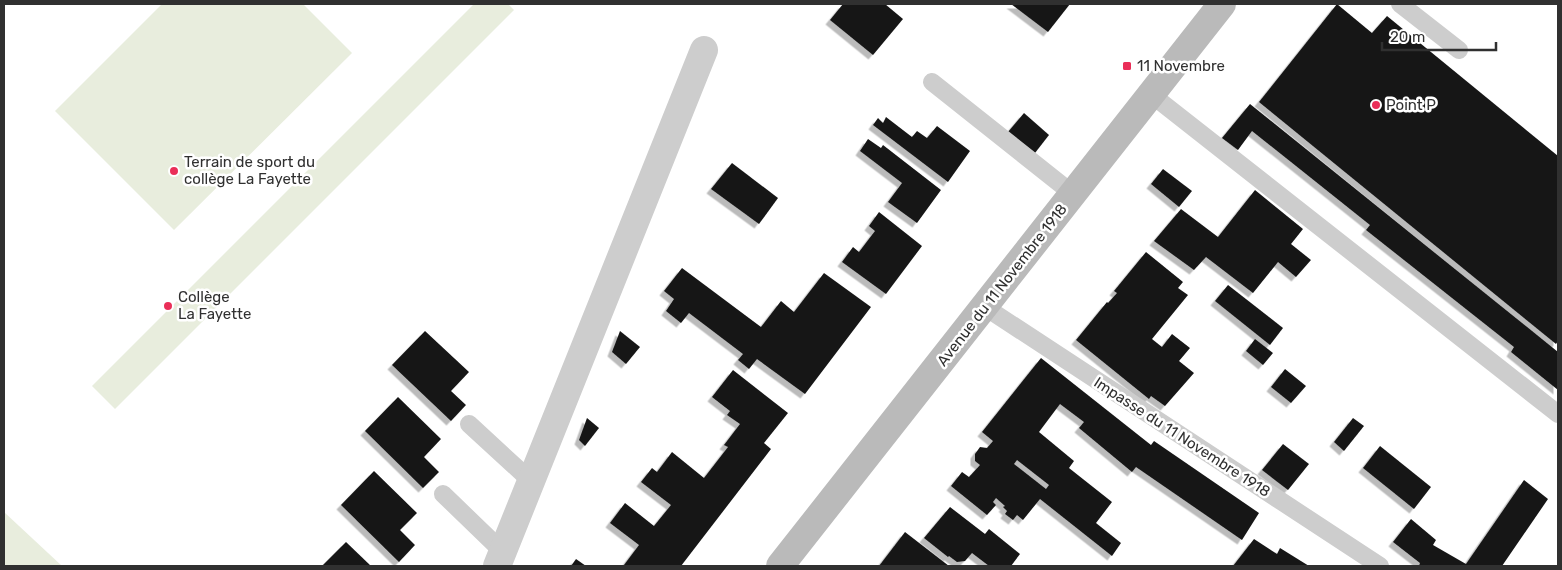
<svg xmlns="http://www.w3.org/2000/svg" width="1562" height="570" font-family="Rubik,sans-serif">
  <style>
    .green { fill: #e8eddd }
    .building { fill: #171717; fill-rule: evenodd; filter: url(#shadow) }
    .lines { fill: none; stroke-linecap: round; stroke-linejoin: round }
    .service { stroke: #cdcdcd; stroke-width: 18 }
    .minor { stroke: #cdcdcd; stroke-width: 28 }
    .secondary { stroke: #bababa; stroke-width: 28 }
    .poi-dot { fill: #ea2e58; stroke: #fff; stroke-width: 2 }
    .labels { text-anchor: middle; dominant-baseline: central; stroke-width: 5; stroke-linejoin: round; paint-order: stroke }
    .poi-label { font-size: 15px; fill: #303030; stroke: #fff; text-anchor: start }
    .street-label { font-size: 15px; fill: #303030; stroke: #fff }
  </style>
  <defs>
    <filter id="shadow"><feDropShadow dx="-4.5" dy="4.5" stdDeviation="0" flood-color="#0004"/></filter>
  </defs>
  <rect width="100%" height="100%" fill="#fff"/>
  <g class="green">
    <polygon points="162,4 303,4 352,53 174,230 55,111"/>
    <polygon points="474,4 508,4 514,10 115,409 92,386"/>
    <polygon points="4,512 62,566 4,566"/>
  </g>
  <g class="building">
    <polygon points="843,4 885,4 903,19 873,55 830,20"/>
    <polygon points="1011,4 1070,4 1048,32"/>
    <polygon points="1337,4 1372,33 1387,16 1558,156 1558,341 1556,344 1259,102"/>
    <polygon points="1250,104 1558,352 1558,390 1511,352 1514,347 1366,230 1370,225 1252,131 1238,150 1222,138"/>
    <polygon points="1024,113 1049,135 1035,153 1008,132"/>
    <polygon points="886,117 912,137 917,131 927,138 937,126 970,151 948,182 873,125 878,118 883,123"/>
    <polygon points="868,139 881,148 883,145 941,190 917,223 888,202 902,183 860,151"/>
    <polygon points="732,163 778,198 759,224 711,189"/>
    <polygon points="1163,169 1192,191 1179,207 1151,184"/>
    <polygon points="1255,190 1303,229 1291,244 1311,260 1296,277 1278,262 1253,293 1206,257 1194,270 1154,241 1181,209 1218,237"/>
    <polygon points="879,212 922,246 886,294 842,262 853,247 859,252 875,231 869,226"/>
    <polygon points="1146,252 1183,282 1178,288 1188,295 1152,339 1162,347 1172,334 1190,348 1179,361 1194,373 1165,406 1151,396 1149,399 1076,340 1107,302 1108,303 1117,293 1114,291"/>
    <polygon points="682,268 761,327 781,301 794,312 824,273 871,307 805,394 757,359 749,369 738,360 743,354 689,313 681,323 666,311 674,299 664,291"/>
    <polygon points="1228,285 1283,328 1270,345 1215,301"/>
    <polygon points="425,331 469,372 451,391 466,405 451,421 392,365"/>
    <polygon points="620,331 640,347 626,364 612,352"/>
    <polygon points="1255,339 1273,353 1263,365 1246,351"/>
    <path d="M1041 358 1151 445 1154 441 1259 513 1242 540 1136 467 1132 472 1079 428 1084 422 1060 404 1039 432 1074 461 1069 468 1112 502 1096 523 1121 543 1112 556 1040 499 1023 520 1017 515 1013 520 1005 514 1007 511 1003 507 1005 506 996 498 993 502 996 505 987 515 951 486 962 472 969 477 980 465 975 461V454L980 447 987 448 993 441 982 432ZM1017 460 1049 485 1046 489 1014 464Z"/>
    <polygon points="1285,369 1306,386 1291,403 1271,387"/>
    <polygon points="733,370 788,413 764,443 771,449 681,566 625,566 624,565 639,545 610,523 625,503 654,526 671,505 641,482 652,468 657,472 672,452 704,478 728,447 724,445 740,424 727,415 730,411 712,397"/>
    <polygon points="398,397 441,439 424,457 439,472 423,488 365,431"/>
    <polygon points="587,418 599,428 585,446 579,440"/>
    <polygon points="1353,418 1364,426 1344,451 1334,442"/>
    <polygon points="1283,444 1309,464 1288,490 1262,470"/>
    <polygon points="1380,446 1431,487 1414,509 1363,468"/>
    <polygon points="374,471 417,513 400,530 415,545 399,562 341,505"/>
    <polygon points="1524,480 1548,499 1502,566 1419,566 1420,563 1393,542 1411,519 1436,540 1433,545 1466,564"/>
    <polygon points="950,507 985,534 989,529 1020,554 1011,566 989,566 972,553 965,561 957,562 949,556 948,557 924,538"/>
    <polygon points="905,532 949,566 879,566"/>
    <polygon points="1254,539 1277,554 1280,548 1309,566 1233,566"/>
    <polygon points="346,542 371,566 322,566"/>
    <polygon points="576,559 586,566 571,566"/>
  </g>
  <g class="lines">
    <g class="service">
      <polyline points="1400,4 1459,50"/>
      <polyline points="932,82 1073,194"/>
      <polyline points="1152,95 1558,414"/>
      <polyline points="985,307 1380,566"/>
      <polyline points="469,424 531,481"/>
      <polyline points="443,494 503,552"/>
    </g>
    <polyline class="minor" points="497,566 704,50"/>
    <polyline class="secondary" points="780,566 1222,4"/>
  </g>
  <g class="poi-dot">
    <rect x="1122" y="61" width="10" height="10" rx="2.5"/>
    <circle cx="1376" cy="105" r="5"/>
    <circle cx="174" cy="171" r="5"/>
    <circle cx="168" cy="306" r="5"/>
  </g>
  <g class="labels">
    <g class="poi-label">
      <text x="1137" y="66">11 Novembre</text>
      <text x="1386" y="105">Point P</text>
      <text x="184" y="162">Terrain de sport du<tspan x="184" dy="17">collège La Fayette</tspan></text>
      <text x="178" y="297">Collège<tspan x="178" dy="17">La Fayette</tspan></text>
    </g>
    <g class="street-label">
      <text transform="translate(1002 285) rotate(-52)">Avenue du 11 Novembre 1918</text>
      <text transform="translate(1182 437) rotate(33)">Impasse du 11 Novembre 1918</text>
    </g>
  </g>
  <rect width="1562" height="570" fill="none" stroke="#303030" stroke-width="10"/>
  <path d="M1382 42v8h114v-8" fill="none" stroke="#303030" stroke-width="2.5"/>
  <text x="1390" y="42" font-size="15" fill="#303030" stroke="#ffffff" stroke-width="4" paint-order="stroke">20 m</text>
</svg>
